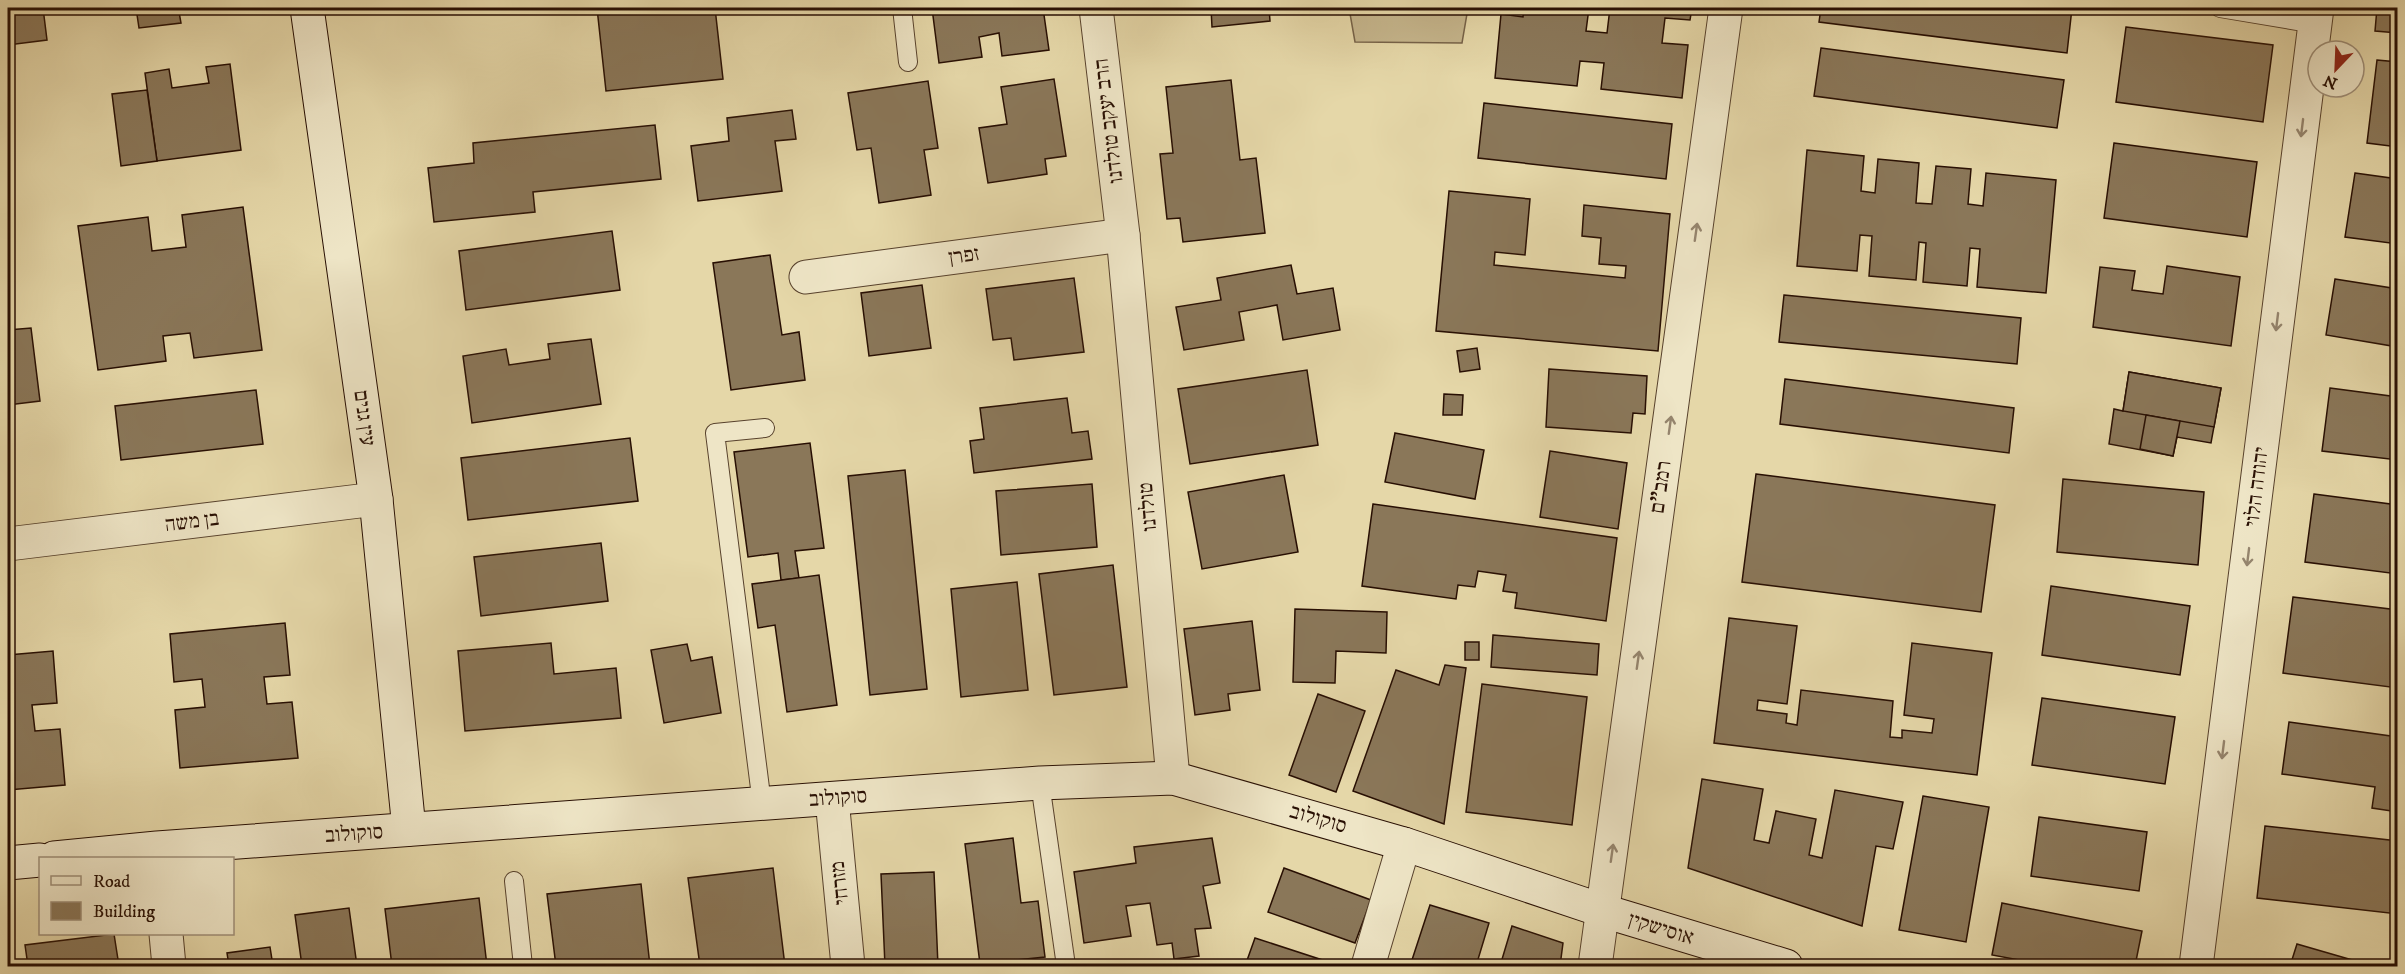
<svg xmlns="http://www.w3.org/2000/svg" width="2405" height="974" font-family="'IM FELL DW Pica','Frank Ruhl Libre',serif">
  <style>
    .green { fill: #c5b58c; stroke: #766248; stroke-width: 1.5 }
    .building { fill: #8a7759; stroke: #280f03; stroke-width: 1.5 }
    .lines { fill: none; stroke-linecap: round; stroke-linejoin: round }
    .lane-casing { stroke: #57412c; stroke-width: 20 }
    .street-casing { stroke: #57412c; stroke-width: 35 }
    .secondary-casing { stroke: #280f03; stroke-width: 35 }
    .lane { stroke: #eee5c6; stroke-width: 18 }
    .street { stroke: #eee5c6; stroke-width: 33 }
    .secondary { stroke: #eee5c6; stroke-width: 33 }
    .oneway { stroke: #95856e }
    .labels { text-anchor: middle; dominant-baseline: central; stroke-width: 4.5; stroke-linejoin: round; paint-order: stroke }
    .street-label { font-size: 21px; fill: #280f03; stroke: #eee5c6 }
  </style>
  <rect width="100%" height="100%" fill="#e5d7a8"/>
  <filter id="stains"><feTurbulence type="fractalNoise" baseFrequency=".00333" numOctaves="4"/><feColorMatrix values="0 0 0 0 .2 0 0 0 0 .09 0 0 0 0 .02 0 0 0 .5 -.17"/></filter>
  <radialGradient id="worn" r=".72"><stop offset=".6" stop-color="#630" stop-opacity="0"/><stop offset="1" stop-color="#630" stop-opacity=".3"/></radialGradient>
  <polygon class="green" points="1349,8 1468,8 1462,43 1355,42"/>
  <g class="building">
    <polygon points="8,8 43,8 47,40 8,45"/>
    <polygon points="136,8 219,8 179,12 181,23 139,28"/>
    <polygon points="417,8 438,8 418,11"/>
    <polygon points="597,8 715,8 723,79 606,91"/>
    <polygon points="932,8 1043,8 1049,50 1002,56 999,33 979,37 982,57 939,63"/>
    <polygon points="1211,8 1269,8 1270,21 1212,27"/>
    <polygon points="1524,8 1589,8 1586,31 1607,33 1610,8 1692,8 1690,20 1665,18 1662,43 1688,45 1682,98 1601,89 1604,63 1580,61 1577,86 1495,78 1501,14 1523,17"/>
    <polygon points="1821,8 2072,8 2067,53 1819,22"/>
    <polygon points="2377,8 2398,8 2398,33 2375,31"/>
    <polygon points="2126,27 2273,45 2263,122 2116,102"/>
    <polygon points="1821,48 2064,80 2057,128 1814,96"/>
    <polygon points="2377,60 2398,62 2398,147 2367,143"/>
    <polygon points="9,64 14,100 8,100 8,65"/>
    <polygon points="230,64 241,150 157,161 145,73 169,69 172,88 209,83 206,67"/>
    <polygon points="1054,79 1066,156 1045,159 1047,174 988,183 979,128 1007,124 1001,87"/>
    <polygon points="1231,80 1240,160 1256,158 1265,233 1183,242 1180,218 1167,219 1160,154 1173,153 1166,87"/>
    <polygon points="928,81 938,148 924,150 931,195 879,203 871,148 857,150 848,93"/>
    <polygon points="147,90 157,161 121,166 112,94"/>
    <polygon points="1484,103 1672,124 1666,179 1478,158"/>
    <polygon points="792,110 796,139 775,141 782,191 698,201 691,146 729,141 727,118"/>
    <polygon points="655,125 661,179 533,192 535,212 434,222 428,168 474,163 473,143"/>
    <polygon points="2114,143 2257,162 2247,237 2104,218"/>
    <polygon points="1807,150 1864,156 1861,191 1875,193 1878,159 1919,163 1916,203 1932,204 1936,166 1971,169 1968,204 1983,206 1986,173 2056,180 2046,293 1977,287 1980,249 1970,248 1967,286 1923,282 1926,243 1919,242 1916,280 1869,276 1872,236 1860,235 1857,271 1797,266"/>
    <polygon points="2355,173 2398,179 2398,244 2345,237"/>
    <polygon points="1449,191 1530,199 1525,255 1495,252 1494,265 1625,278 1626,266 1599,264 1601,238 1582,236 1584,205 1670,214 1658,351 1436,331"/>
    <polygon points="243,207 262,350 194,358 190,333 163,336 166,361 98,370 78,226 148,217 152,251 186,247 182,215"/>
    <polygon points="612,231 620,290 466,310 459,251"/>
    <polygon points="770,255 782,335 799,332 805,380 731,390 713,263"/>
    <polygon points="1291,265 1297,294 1333,288 1340,330 1283,340 1277,305 1239,312 1244,340 1184,350 1176,307 1221,300 1217,278"/>
    <polygon points="2167,266 2240,277 2231,346 2093,327 2100,267 2135,271 2132,290 2163,294"/>
    <polygon points="1074,278 1084,352 1014,360 1011,338 993,340 986,289"/>
    <polygon points="2335,279 2398,289 2398,347 2326,335"/>
    <polygon points="922,285 931,348 869,356 861,293"/>
    <polygon points="1784,295 2021,318 2017,364 1779,342"/>
    <polygon points="31,328 40,401 8,405 8,330"/>
    <polygon points="591,339 601,404 472,423 463,356 506,349 509,365 550,359 548,344"/>
    <polygon points="1477,348 1480,369 1460,372 1457,351"/>
    <polygon points="1549,369 1647,376 1645,414 1633,413 1631,433 1546,427"/>
    <polygon points="1307,370 1318,445 1190,464 1178,389"/>
    <polygon points="2129,372 2221,388 2211,443 2177,437 2173,456 2109,444 2114,409 2123,411"/>
    <polygon points="2129,372 2221,388 2214,427 2123,411"/>
    <polygon points="1785,379 2014,408 2009,453 1780,424"/>
    <polygon points="2330,388 2398,397 2398,460 2322,451"/>
    <polygon points="256,390 263,444 121,460 115,406"/>
    <polygon points="1444,394 1463,395 1462,415 1443,415"/>
    <polygon points="1067,398 1072,433 1088,431 1092,459 974,473 970,441 984,439 980,408"/>
    <polygon points="2146,415 2180,421 2173,456 2140,449"/>
    <polygon points="1395,433 1484,450 1475,499 1385,482"/>
    <polygon points="630,438 638,501 468,520 461,458"/>
    <polygon points="810,443 824,548 795,551 799,578 781,580 778,553 748,557 734,452"/>
    <polygon points="1550,451 1627,463 1618,529 1540,517"/>
    <polygon points="905,470 927,689 870,695 848,476"/>
    <polygon points="1756,474 1995,505 1981,612 1742,582"/>
    <polygon points="1284,475 1298,552 1202,569 1188,492"/>
    <polygon points="2063,479 2204,492 2198,565 2057,552"/>
    <polygon points="1092,484 1097,547 1001,555 996,491"/>
    <polygon points="2314,494 2398,505 2398,574 2305,562"/>
    <polygon points="1373,504 1617,538 1606,621 1515,608 1517,593 1503,591 1506,575 1478,571 1475,587 1458,585 1456,599 1362,586"/>
    <polygon points="601,543 608,601 481,616 474,557"/>
    <polygon points="1113,565 1127,687 1054,695 1039,574"/>
    <polygon points="819,575 837,705 787,712 775,625 758,628 752,584"/>
    <polygon points="1017,582 1028,690 961,697 951,589"/>
    <polygon points="2051,586 2190,606 2180,675 2042,655"/>
    <polygon points="2293,597 2398,610 2398,688 2283,673"/>
    <polygon points="1295,609 1387,612 1386,653 1336,651 1335,683 1293,682"/>
    <polygon points="1729,618 1797,626 1787,704 1758,700 1757,710 1787,714 1786,723 1797,725 1801,690 1893,701 1890,737 1902,738 1902,730 1932,733 1934,719 1904,715 1912,643 1992,653 1977,775 1714,743"/>
    <polygon points="1252,621 1260,690 1228,694 1230,710 1195,715 1184,629"/>
    <polygon points="285,623 290,675 264,677 267,704 292,702 298,758 180,768 175,710 205,707 202,679 174,682 170,634"/>
    <polygon points="1493,635 1599,644 1597,675 1491,667"/>
    <rect x="1465" y="642" width="14" height="18"/>
    <polygon points="551,643 554,674 616,668 621,718 465,731 458,651"/>
    <polygon points="687,644 691,661 712,657 721,713 664,723 651,650"/>
    <polygon points="53,651 57,703 32,705 35,731 60,729 65,785 8,790 8,655"/>
    <polygon points="1445,665 1466,668 1444,824 1353,791 1396,670 1439,685"/>
    <polygon points="1482,684 1587,697 1572,825 1466,812"/>
    <polygon points="1318,694 1365,711 1336,792 1289,775"/>
    <polygon points="2042,698 2175,717 2165,784 2032,765"/>
    <polygon points="2289,722 2398,737 2398,812 2372,808 2375,787 2282,774"/>
    <polygon points="1702,779 1763,789 1754,840 1769,843 1776,811 1816,819 1809,855 1822,858 1835,790 1903,802 1893,849 1876,846 1862,926 1688,868"/>
    <polygon points="1923,796 1989,807 1966,942 1899,930"/>
    <polygon points="2039,817 2147,832 2139,891 2031,876"/>
    <polygon points="2265,826 2398,841 2398,914 2257,898"/>
    <polygon points="1013,838 1021,903 1038,901 1045,957 980,964 965,844"/>
    <polygon points="1212,838 1220,883 1203,886 1211,928 1195,929 1199,956 1174,959 1172,943 1157,945 1150,903 1126,906 1131,936 1084,943 1074,872 1136,863 1134,847"/>
    <polygon points="773,868 785,966 700,966 688,878"/>
    <polygon points="1284,868 1371,900 1355,943 1268,912"/>
    <polygon points="934,872 938,966 885,966 881,874"/>
    <polygon points="641,884 650,966 556,966 547,894"/>
    <polygon points="479,898 487,966 392,966 385,909"/>
    <polygon points="2002,903 2142,931 2135,966 2052,966 1992,955"/>
    <polygon points="1430,905 1489,923 1476,966 1410,966"/>
    <polygon points="349,908 357,966 302,966 295,915"/>
    <polygon points="1512,926 1563,943 1560,966 1500,966"/>
    <polygon points="114,934 119,966 28,966 25,945"/>
    <polygon points="1255,938 1341,966 1245,966"/>
    <polygon points="2297,944 2373,966 2290,966"/>
    <polygon points="270,947 273,966 229,966 227,953"/>
  </g>
  <g class="lines">
    <g class="lane-casing">
      <g id="lane">
        <polyline points="902,8 908,62"/>
        <polyline points="2220,8 2315,24"/>
        <polyline points="1040,783 1066,966"/>
        <polyline points="762,804 715,433 765,428"/>
        <polyline points="514,881 523,966"/>
      </g>
    </g>
    <g class="street-casing">
      <g id="street">
        <polyline points="1096,8 1123,235 1173,778"/>
        <polyline points="806,277 1123,235"/>
        <polyline points="8,544 376,499"/>
        <polyline points="832,799 848,966"/>
        <polyline points="166,934 169,966"/>
        <polyline points="1368,966 1404,844"/>
        <polyline points="1595,966 1726,8"/>
        <polyline points="2196,966 2317,8"/>
      </g>
    </g>
    <g class="secondary-casing">
      <g id="secondary">
        <polyline points="307,8 376,499 409,829"/>
        <polyline points="54,858 157,848 1040,783 1173,778 1404,844 1604,911 1786,966"/>
        <polyline points="8,863 40,860"/>
      </g>
    </g>
    <use href="#lane" class="lane"/>
    <use href="#street" class="street"/>
    <use href="#secondary" class="secondary"/>
  </g>
  <defs><path id="oneway-shaft" d="M-6 0H5M1.5-3L5.5 0L1.5 3" fill="none" stroke-width="1.6" stroke-linecap="round" stroke-linejoin="round" transform="scale(1.5)"/></defs>
  <g class="oneway">
    <use href="#oneway-shaft" transform="translate(2302 128) rotate(97)"/>
    <use href="#oneway-shaft" transform="translate(1696 232) rotate(-82)"/>
    <use href="#oneway-shaft" transform="translate(2277 322) rotate(97)"/>
    <use href="#oneway-shaft" transform="translate(1670 425) rotate(-82)"/>
    <use href="#oneway-shaft" transform="translate(2248 557) rotate(97)"/>
    <use href="#oneway-shaft" transform="translate(1638 660) rotate(-82)"/>
    <use href="#oneway-shaft" transform="translate(2223 750) rotate(97)"/>
    <use href="#oneway-shaft" transform="translate(1612 853) rotate(-82)"/>
  </g>
  <g class="labels">
    <g class="street-label">
      <text transform="translate(1109 121) rotate(-97)">הרב יעקב טולדנו</text>
      <text transform="translate(964 256) rotate(-8)">זפרן</text>
      <text transform="translate(364 418) rotate(82)">עין גנים</text>
      <text transform="translate(1661 487) rotate(-82)">רמב"ם</text>
      <text transform="translate(2257 487) rotate(-83)">יהודה הלוי</text>
      <text transform="translate(1148 507) rotate(-95)">טולדנו</text>
      <text transform="translate(192 522) rotate(-7)">בן משה</text>
      <text transform="translate(838 798) rotate(-4)">סוקולוב</text>
      <text transform="translate(1318 819) rotate(16)">סוקולוב</text>
      <text transform="translate(354 834) rotate(-4)">סוקולוב</text>
      <text transform="translate(840 883) rotate(-96)">מזרחי</text>
      <text transform="translate(1661 929) rotate(17)">אוסישקין</text>
    </g>
  </g>
  <rect width="2405" height="974" fill="none" stroke="#e5d7a8" stroke-width="30"/>
  <rect x="9" y="9" width="2387" height="956" fill="none" stroke="#280f03" stroke-width="3"/>
  <rect x="15" y="15" width="2375" height="944" fill="none" stroke="#280f03" stroke-width="1.5"/>
  <rect x="39" y="857" width="195" height="78" fill="#eee5c6" stroke="#9f8f78" stroke-width="1.5"/>
  <rect x="51" y="876" width="30" height="9" fill="#eee5c6" stroke="#9f8f78" stroke-width="1.5"/>
  <text x="93" y="887" font-size="18" fill="#280f03">Road</text>
  <rect x="51" y="902" width="30" height="18" fill="#8a7759" stroke="#9f8f78" stroke-width="1.5"/>
  <text x="93" y="917" font-size="18" fill="#280f03">Building</text>
  <g transform="translate(2336 69) rotate(203)"><circle r="28" fill="#eee5c6" stroke="#9f8f78" stroke-width="1.5"/>
  <path d="M0-4.5L10 22L0 15L-10 22Z" fill="#8f2418"/>
  <text y="-9" font-size="16" font-weight="bold" text-anchor="middle" fill="#280f03">N</text>
  </g>
  <rect width="100%" height="100%" filter="url(#stains)"/>
  <rect width="100%" height="100%" fill="url(#worn)"/>
</svg>
